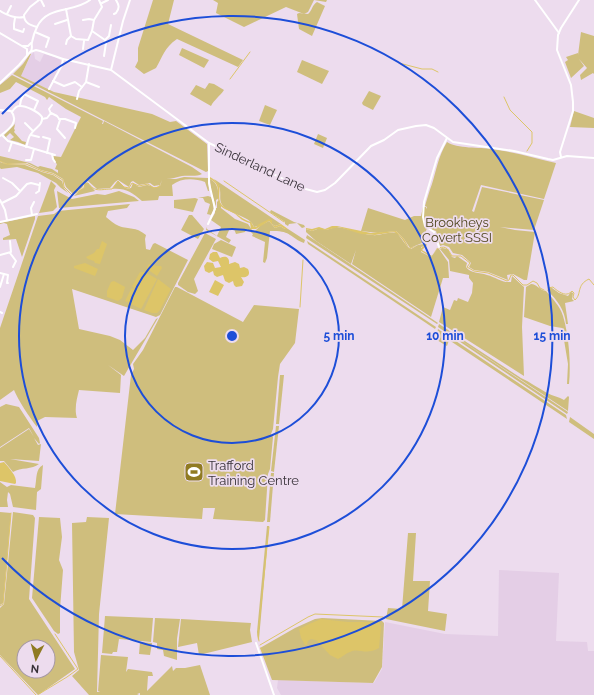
<svg xmlns="http://www.w3.org/2000/svg" width="594" height="695" font-family="Raleway,sans-serif">
  <style>
    .built { fill: #e4cee6 }
    .green { fill: #cfbe7d; fill-rule: evenodd }
    .water { fill: #ddc568 }
    .lines { fill: none; stroke-linecap: round; stroke-linejoin: round }
    .stream { stroke: #ddc568; stroke-width: 1 }
    .minor { stroke: #fff; stroke-width: 2 }
    .ring { fill: none; stroke: #1d4ed8; stroke-width: 2 }
    .labels { text-anchor: middle; dominant-baseline: central; stroke-width: 3.5; stroke-linejoin: round; paint-order: stroke }
    .street-label { font-size: 13px; fill: #39333a; stroke: #eddcee }
    .park-label { font-size: 13px; fill: #51471f; stroke: #eddcee }
    .poi-label { font-size: 13px; fill: #39333a; stroke: #eddcee; text-anchor: start }
    .centre { fill: #1d4ed8; stroke: #eddcee; stroke-width: 2 }
    .ring-label { font-size: 12px; text-anchor: middle; font-weight: bold; fill: #1d4ed8; stroke: #eddcee; stroke-width: 3.5; stroke-linejoin: round; paint-order: stroke }
  </style>
  <rect width="100%" height="100%" fill="#eddcee"/>
  <g class="built">
    <polygon points="34,52 35,59 40,62 44,54 55,57 62,61 48,89 21,76 31,55"/>
    <polygon points="499,570 559,573 556,641 587,642 588,651 594,651 594,695 281,695 277,688 278,680 374,683 382,669 385,622 445,634 498,636"/>
  </g>
  <g class="green">
    <path d="M153 0H174L168 24 243 60 238 67 177 39C164 48 163 56 156 68L144 74 135 67 138 61V48Z"/>
    <polygon points="213,0 327,0 326,2 314,0 308,12 304,14 286,7 244,27 216,13 218,3"/>
    <path d="M317 2 325 6 312 36 299 29 297 14 299 13 308 14C312 11 312 5 317 2Z"/>
    <polygon points="581,32 594,36 594,74 593,73 581,80 580,75 587,68 579,59 584,66 571,78 565,62 568,60 566,57 578,53 578,55"/>
    <polygon points="182,48 209,60 204,68 179,55"/>
    <polygon points="30,54 31,54 21,76 54,92 152,114 170,122 176,121 207,144 208,171 206,172 13,74 23,64"/>
    <polygon points="302,60 329,71 322,84 297,72"/>
    <path d="M12 75 103 121 102 124H103L104 121 192 167 202 174C196 177 189 175 182 176 176 177 172 179 166 179H176L184 177 208 178 209 191H208L205 182C194 178 181 178 172 185L173 196H159L158 200 142 201C131 192 126 188 112 189L118 181C122 185 125 190 131 188L133 183 139 187 147 185C154 186 151 189 160 186L162 180 165 179 162 180 160 185 154 186 150 183 139 185 133 181 131 182 129 187 118 180 115 182 110 188 97 189 88 181 85 182 82 188 73 194 66 187 63 179 53 173 41 170 27 163 7 164 0 161V156L30 163 38 167 40 166 52 169 58 173V170L55 169 57 164 54 161 53 156 61 157 81 117 66 109 49 97 47 100 45 97 16 82 10 89 0 93V85Z"/>
    <path d="M209 83 214 84 224 90C220 96 214 100 211 106L190 94 196 85 205 89Z"/>
    <polygon points="369,91 381,96 373,110 363,105 362,103"/>
    <polygon points="265,105 277,110 270,125 259,121"/>
    <polygon points="574,111 594,118 594,128 570,127"/>
    <polygon points="16,120 14,129 15,130 14,132 22,141 26,142 25,145 18,142 10,140 14,137 10,133 6,137 8,140 4,135 15,124"/>
    <polygon points="318,134 327,138 323,148 314,144"/>
    <path d="M447 142C457 149 480 147 492 149 514 152 535 158 556 163L544 199 481 185 472 211 474 212 482 187 544 200 534 230 500 227 515 230 535 232 527 280H524L513 274 507 275 508 280 488 272 474 270 469 267 471 263 462 255 453 253 449 247 443 245 440 246 436 231 427 228 422 243 410 248 404 239 396 231 378 233 361 231 368 208 405 220 414 216H421L423 207H426L427 209V207L425 206C427 199 429 192 432 184 437 168 438 157 447 142Z"/>
    <polygon points="0,162 6,164 25,165 42,172 53,175 62,181 64,188 68,193 61,188 56,183 38,173 17,167 1,169 0,168"/>
    <path d="M210 179C218 183 218 190 219 198L216 200V207L211 191Z"/>
    <path d="M214 179 281 224 275 226 272 224V220C263 221 260 226 254 227 251 217 234 215 226 209 218 202 221 198 220 190 220 187 216 182 214 179Z"/>
    <polygon points="51,181 56,186 54,190 57,207 53,211 39,213"/>
    <polygon points="85,183 88,183 95,191 74,196 80,190 84,188"/>
    <polygon points="57,191 72,199 97,194 105,195 119,191 134,197 139,201 59,208"/>
    <path d="M208 196 211 197C214 203 215 209 211 215L207 214 210 204 205 202 203 198H198Z"/>
    <polygon points="195,198 198,199 193,212 174,208 174,200"/>
    <path d="M219 200 221 206V208L235 219 248 224 252 230 255 231 261 225 269 221 275 228 280 226 285 229H288L305 240 304 243C289 237 291 230 270 231L267 258 265 263 263 262 265 242 252 236 253 234 247 229 245 232 236 234 234 229 230 228 226 237 231 240 229 243 206 230 207 227V229L217 236 221 227 211 220 215 213V208H217V202Z"/>
    <path d="M130 204 127 208 108 211 106 217C110 220 114 224 119 226 130 230 135 226 146 235L145 239 146 249 150 250 153 244 155 243 188 260 160 315 156 317 72 289 79 329 110 336 120 340 133 350 145 338 156 319 158 318 124 376 108 365 121 375 120 393 79 390C77 398 74 409 77 418L45 417 37 421V427C30 418 18 400 14 390L0 400V328L38 216 54 214 58 211Z"/>
    <polygon points="271,210 294,222 304,225 305,227 302,228 297,223 289,224 288,226 285,224 285,222 270,212"/>
    <polygon points="189,215 192,215 204,229 198,239 181,230"/>
    <polygon points="35,216 35,219 22,257 16,239 3,240 3,238 10,235 7,224 4,223 0,224 0,223"/>
    <path d="M336 227C348 228 360 234 372 235 381 236 388 231 397 233 401 237 406 247 411 249L418 245 425 244V246L421 247V252L431 257 437 249H439L448 262 449 278H443L431 317 352 264 356 250 351 264 316 241 306 232V229L312 231 320 228 326 230Z"/>
    <polygon points="205,233 216,239 194,279 198,291 195,294 188,292 178,285 178,283"/>
    <polygon points="307,235 438,323 437,324 306,238"/>
    <polygon points="221,240 236,247 232,257 212,249 214,244"/>
    <polygon points="307,241 436,327 435,329 308,244"/>
    <path d="M442 248 448 249 452 257 455 258 457 256 467 263 466 267C471 274 479 272 487 275 496 277 501 283 511 282L512 276 524 287 522 327 524 376 439 322 443 307 450 310 454 300 457 301 458 298 468 302 472 293 473 283 469 278V275L450 271 449 260 440 249Z"/>
    <path d="M531 284C537 284 539 290 546 291 552 298 560 306 563 316 569 336 571 364 569 384H567L568 364 562 328 550 326 524 317 526 287Z"/>
    <polygon points="175,287 177,287 243,322 254,305 299,309 295,343 280,364 278,377 273,429 271,434 273,437 270,469 268,474 265,520 263,522 214,519 213,519 215,508 203,508 202,519 115,514 131,375 134,369 133,364 143,350"/>
    <path d="M550 288H552L559 293 568 296 571 292 573 293 572 299 574 301 565 303 568 324H566C565 310 557 300 547 290Z"/>
    <path d="M439 324 521 378C530 382 538 388 547 393 553 396 559 397 564 400L568 396 569 397 568 411 444 329 568 412 567 414 438 327Z"/>
    <polygon points="438,329 566,415 567,419 449,340 447,346 435,339"/>
    <polygon points="280,375 284,375 279,424 276,424"/>
    <path d="M6 404 19 407 39 438 40 443 39 444 34 438 38 445 41 444 39 461 10 459 39 464C32 470 21 467 13 472L4 461H0V458H6H0V448L29 429 34 437 29 428 0 447V407Z"/>
    <polygon points="570,417 594,434 594,439 569,422"/>
    <polygon points="276,426 279,426 274,472 271,471"/>
    <path d="M43 465 41 489 37 492 36 510 13 507 10 494 8 492 7 500 8 507H0V482L7 487 11 485 35 488C37 479 35 469 43 465Z"/>
    <polygon points="271,473 274,473 270,522 267,522"/>
    <polygon points="0,512 11,513 4,593 3,603 0,605"/>
    <path d="M13 512 33 515 35 518 29 599 75 669 38 695 0 655V608L4 604ZM24 647H48V671H24Z"/>
    <polygon points="39,517 60,518 62,537 59,560 63,570 60,609 60,633 58,634 54,631 32,598"/>
    <polygon points="87,517 109,518 99,614 97,692 100,692 98,691 101,655 128,657 126,672 128,669 152,672 153,676 148,676 147,691 172,666 173,671 176,668 185,668 190,682 185,668 200,665 210,695 140,695 140,693 137,694 139,695 89,695 72,676 79,670 74,652 72,523 86,522"/>
    <polygon points="267,526 269,526 259,639 258,640 257,632"/>
    <polygon points="408,533 416,533 413,581 430,581 428,611 447,614 445,631 386,619 388,608 402,609"/>
    <polygon points="105,616 153,618 151,642 119,639 117,652 113,652 112,654 102,653"/>
    <polygon points="155,618 180,619 177,639 177,660 164,656 163,650 157,649 157,643 153,642"/>
    <polygon points="322,618 382,621 384,623 382,667 373,683 272,680 260,648 295,628 315,619"/>
    <polygon points="181,619 251,623 250,630 252,642 199,655 197,643 178,647"/>
    <polygon points="140,642 152,643 150,655 139,654"/>
  </g>
  <g class="water">
    <path d="M210 177C225 186 217 191 220 202 223 209 230 209 235 213 241 217 244 220 251 222L254 227H256L259 224 269 219 272 220V224L275 226 281 224 288 229H285L280 226 275 228 269 221 256 229H251L250 223C242 221 240 218 234 213 229 210 224 210 220 205 215 195 223 185 210 179Z"/>
    <path d="M332 226H337L371 233 396 231 404 239 409 248 425 243 427 245 422 250 432 256 437 248 439 249H437L431 257 421 251V248L424 246 425 244 418 245 410 249C404 244 402 235 394 232L375 235 361 234 339 227 326 230 317 229 312 231 306 229V228L312 229 319 227 325 229Z"/>
    <polygon points="102,241 107,244 100,264 95,263 94,261 88,259 86,257 94,253 97,249 99,249"/>
    <path d="M213 252H217L220 258C226 255 230 258 229 264L235 262 239 264 240 268 244 267 248 269C251 275 247 278 241 277L244 282 242 286 236 287 234 285 233 281 229 283 225 281 223 275 217 277 214 275 213 271 209 273 205 271 204 266 207 262 213 263 215 268 221 267 218 261 213 262 209 259 210 254Z"/>
    <polygon points="85,263 98,269 95,276 74,268 74,266"/>
    <polygon points="149,264 157,266 161,266 162,268 157,276 147,269 147,267"/>
    <polygon points="140,272 145,272 157,279 141,309 125,301 131,289 132,288 136,290 132,286"/>
    <polygon points="158,279 171,289 160,310 157,313 152,313 144,310"/>
    <polygon points="215,280 224,285 218,296 209,292"/>
    <polygon points="114,281 125,287 122,298 118,301 107,297 107,291 111,282"/>
    <path d="M4 462C9 468 17 476 16 483L15 484 0 481V463Z"/>
    <path d="M321 619 348 622H379L381 627 379 648C365 656 359 647 350 652 346 653 342 657 338 659L330 655 316 640 311 639 308 641 307 645H305L301 638 299 629 309 624Z"/>
  </g>
  <g class="lines">
    <g class="stream">
      <polyline points="399,63 422,69 432,69 438,72"/>
      <polyline points="230,79 250,52"/>
      <polyline points="504,97 510,110 532,132 532,143 527,151"/>
      <path d="M0 161 6 164H26L42 171 53 174 63 180 64 187 72 195 84 188 85 183H88C95 193 101 189 112 189L118 181 124 187 129 188 132 183 139 186 148 184 154 188 159 187 160 185"/>
      <polyline points="224,181 284,222"/>
      <path d="M439 248C447 245 448 250 452 256H461L470 263 467 267 474 271 488 273 507 281 509 280 511 275H513L523 285H527L533 281 537 283 540 288 544 290"/>
      <path d="M548 288 553 287C556 290 563 295 567 294 569 294 571 292 572 291L574 293 573 297 575 300C582 294 576 285 589 279L594 285"/>
      <polyline points="300,307 303,260"/>
      <polyline points="7,560 11,513"/>
      <polyline points="0,606 3,604 7,562"/>
      <polyline points="259,641 258,635 269,527"/>
      <polyline points="260,645 308,617 315,614 383,617"/>
      <polyline points="261,648 266,660"/>
      <polyline points="0,656 36,695"/>
      <polyline points="39,694 67,677 78,669 55,634"/>
    </g>
    <g class="minor">
      <polyline points="41,0 44,6"/>
      <polyline points="535,0 559,33"/>
      <polyline points="102,3 108,0"/>
      <polyline points="66,9 71,36 76,39 88,40 92,31 94,20 102,7 99,0"/>
      <path d="M0 11C8 15 15 19 24 17"/>
      <polyline points="7,14 11,6"/>
      <path d="M114 14 116 13C120 8 119 5 116 0"/>
      <polyline points="15,18 14,24 14,29 23,32 24,29"/>
      <polyline points="83,20 89,19 94,20"/>
      <polyline points="55,24 67,20"/>
      <path d="M37 27C30 25 24 23 24 15L30 7 39 0"/>
      <polyline points="92,31 105,40 106,43 104,56"/>
      <polyline points="35,32 49,38 46,47"/>
      <polyline points="0,33 27,49 27,55"/>
      <polyline points="105,40 109,36 111,25"/>
      <polyline points="66,44 67,40 71,36"/>
      <polyline points="23,46 28,46 31,43"/>
      <polyline points="83,49 84,41"/>
      <path d="M31 51C33 48 31 45 32 42 33 37 35 31 37 27 47 5 74 13 90 0"/>
      <polyline points="111,70 123,21 130,0"/>
      <polyline points="53,81 64,86 75,82 82,87"/>
      <polyline points="86,82 99,87"/>
      <polyline points="0,83 19,65 30,52 36,50 40,51 63,59 111,70 209,143 302,188 317,192 325,190 335,183 371,146 384,140 398,130 416,126 426,125 434,128 453,142 514,151 548,159 553,160 567,156 594,158"/>
      <polyline points="49,89 62,65 63,59"/>
      <polyline points="24,94 38,101 34,110"/>
      <polyline points="77,99 79,91 86,82 89,64"/>
      <polyline points="20,105 21,100 25,92"/>
      <path d="M0 110 11 111C20 122 8 130 0 136"/>
      <path d="M12 112C14 109 16 106 19 106 25 105 39 112 42 117 43 126 35 127 31 134 28 137 28 143 26 147"/>
      <polyline points="51,114 49,109 52,105"/>
      <polyline points="42,119 47,118 51,113 57,116 60,120 57,129 65,138"/>
      <polyline points="59,119 65,119 76,123 75,128"/>
      <polyline points="25,123 33,131"/>
      <polyline points="2,135 8,141 55,155"/>
      <polyline points="31,135 39,137"/>
      <polyline points="43,137 50,139 47,153"/>
      <polyline points="9,151 12,142"/>
      <polyline points="52,154 53,159 55,162"/>
      <polyline points="561,157 560,152 573,111 573,102 571,85 557,50 558,35 561,28 579,0"/>
      <polyline points="26,160 31,160 34,149"/>
      <polyline points="3,178 12,183 20,191"/>
      <polyline points="36,193 39,191 40,183"/>
      <polyline points="0,200 5,210 7,220"/>
      <polyline points="2,203 16,196 27,184 31,183 39,185"/>
      <polyline points="32,215 31,208 34,202"/>
      <polyline points="0,222 37,214"/>
      <polyline points="208,224 215,209 209,183 209,143"/>
      <polyline points="439,247 434,232 425,226 423,217 424,202 437,158 447,138"/>
      <polyline points="10,253 16,261 13,267"/>
      <polyline points="0,255 11,252 10,241"/>
      <polyline points="0,273 8,275 7,283 8,283"/>
      <polyline points="0,287 4,274"/>
      <polyline points="0,312 2,313"/>
      <polyline points="256,643 274,695"/>
    </g>
  </g>
  <g class="ring">
    <circle cx="232" cy="336" r="107"/>
    <circle cx="232" cy="336" r="213"/>
    <path d="M2 114A320 320 0 1 1 2 558"/>
  </g>
  <defs>
    <g id="stadium-square" transform="scale(1)"><rect x="-9" y="-9" width="18" height="18" rx="4" fill="#907b22" stroke="#eddcee"/><path d="M0-5a6.5 5 0 1 0 0 10a6.5 5 0 1 0 0-10ZM-3.5-1.8h7v3.6h-7Z" fill="#fff"/></g>
  </defs>
  <g fill-rule="evenodd">
    <use href="#stadium-square" x="194" y="472"/>
  </g>
  <g class="labels">
    <g class="street-label">
      <text transform="translate(260 167) rotate(25)">Sinderland Lane</text>
    </g>
    <g class="park-label">
      <text x="457" y="222">Brookheys<tspan x="457" dy="15">Covert SSSI</tspan></text>
    </g>
    <g class="poi-label">
      <text x="208" y="465">Trafford<tspan x="208" dy="15">Training Centre</tspan></text>
    </g>
  </g>
  <circle cx="232" cy="336" r="6" class="centre"/>
  <g class="ring-label">
    <text x="339" y="340">5 min</text>
    <text x="445" y="340">10 min</text>
    <text x="552" y="340">15 min</text>
  </g>
  <g transform="translate(36 659) rotate(186)"><circle r="19" fill="#eddcee" stroke="#a598a6"/>
  <path d="M0-3L7 15L0 10L-7 15Z" fill="#907b22"/>
  <text y="-6" font-size="11" font-weight="bold" text-anchor="middle" fill="#39333a">N</text>
  </g>
</svg>
